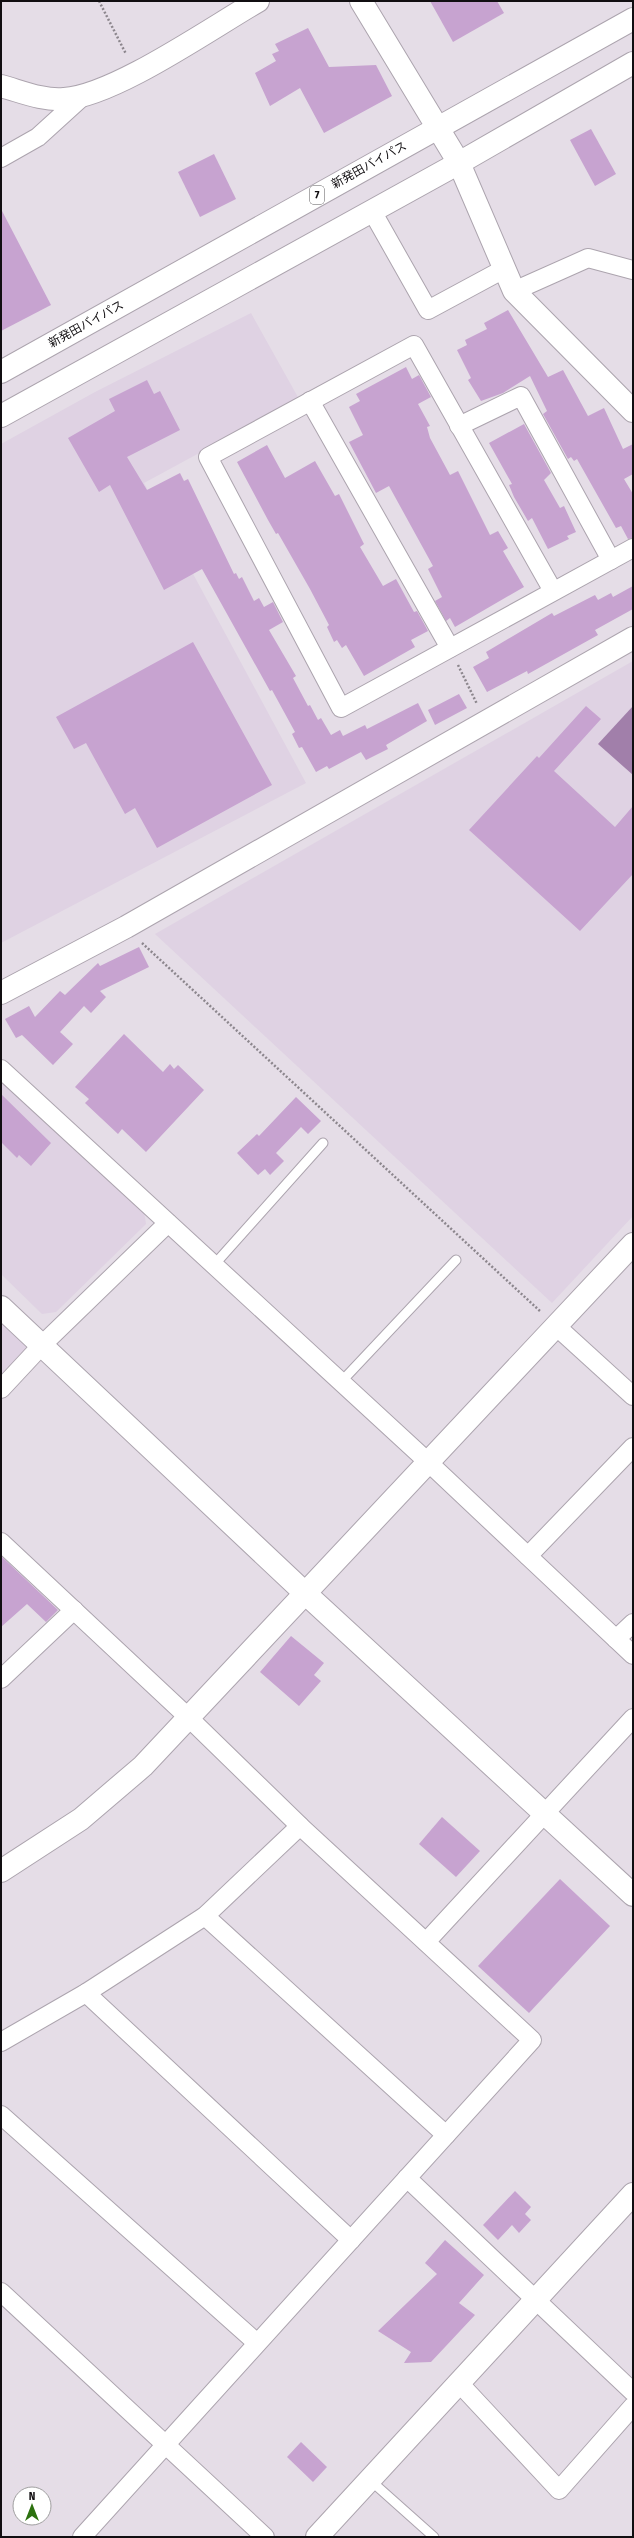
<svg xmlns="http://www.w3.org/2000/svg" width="634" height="2538" font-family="'Fira Sans Condensed','Noto Sans JP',sans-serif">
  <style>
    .built { fill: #dfd2e3 }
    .water { fill: #a17faa }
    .building { fill: #c7a3d0 }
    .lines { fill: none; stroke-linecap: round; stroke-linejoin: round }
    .service-casing { stroke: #aca4ae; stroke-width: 11 }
    .minor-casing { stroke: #aca4ae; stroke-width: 20 }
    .tertiary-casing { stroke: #aca4ae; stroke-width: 24 }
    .trunk-casing { stroke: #aca4ae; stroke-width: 24 }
    .path { stroke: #8c868d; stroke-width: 2.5; stroke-dasharray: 2 2; stroke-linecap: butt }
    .service { stroke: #fff; stroke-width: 9 }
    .minor { stroke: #fff; stroke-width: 18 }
    .tertiary { stroke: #fff; stroke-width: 22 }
    .trunk { stroke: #fff; stroke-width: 22 }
    .labels { text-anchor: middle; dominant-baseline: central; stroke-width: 4; stroke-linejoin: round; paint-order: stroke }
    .shield { fill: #fff; stroke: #585658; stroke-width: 1 }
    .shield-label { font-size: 11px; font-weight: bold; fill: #110e11 }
    .street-label { font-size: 12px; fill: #110e11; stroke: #fff }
  </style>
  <rect width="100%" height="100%" fill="#e5dde7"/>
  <g class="built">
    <polygon points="251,313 299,399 144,483 306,783 1,943 1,444 95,392"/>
    <polygon points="633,661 633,1216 552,1303 155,934"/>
    <polygon points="1,1077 144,1211 146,1224 56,1312 42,1314 1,1274"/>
    <polygon points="1,1323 27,1347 1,1375"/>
  </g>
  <polygon class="water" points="633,706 633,775 598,744"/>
  <g class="building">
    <polygon points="430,1 497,1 504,13 453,42"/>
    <polygon points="308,28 329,67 376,65 392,96 324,133 300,88 270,106 255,73 276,61 272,54 279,51 275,44"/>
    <polygon points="591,129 616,174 595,186 570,140"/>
    <polygon points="214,154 236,199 200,217 178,172"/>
    <polygon points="1,209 51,305 1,331"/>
    <polygon points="508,310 548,377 563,370 588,416 604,408 623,449 633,444 633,474 624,479 633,494 633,538 628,539 621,526 616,528 577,459 574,461 571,457 568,459 543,414 547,411 530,376 503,393 481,401 468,380 471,378 457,350 467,345 465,340 487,329 484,323"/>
    <polygon points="406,367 412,379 419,375 431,397 418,404 430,426 427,427 430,438 450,475 458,471 490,535 498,531 508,548 503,551 524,587 455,627 450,618 446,621 435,601 442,597 428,569 433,566 389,486 376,493 349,442 363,435 349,407 360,401 356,394"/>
    <polygon points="147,380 154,394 160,391 180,430 127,457 147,490 180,473 184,481 188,479 234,574 236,573 239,579 242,577 254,601 259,598 264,607 273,602 283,622 269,630 296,676 293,678 308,706 310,705 318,720 321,718 331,735 340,730 343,736 365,725 367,729 418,703 427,721 386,745 388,749 366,760 361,752 329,769 327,766 316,772 302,747 299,748 292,734 295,732 272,690 270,691 202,569 164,590 110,485 99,492 68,438 115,411 109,399"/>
    <polygon points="524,424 551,473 544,480 560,508 564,506 576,532 567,536 569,539 548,549 532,518 528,521 514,497 509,485 512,484 489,443"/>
    <polygon points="267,445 285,478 315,461 335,496 339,494 364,544 360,547 383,586 396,579 414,612 417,611 428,631 411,640 415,647 364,676 346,645 342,648 337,640 334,642 327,627 329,625 310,589 278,533 276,534 268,520 237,462"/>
    <polygon points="633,586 633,609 595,630 598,635 528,674 527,671 487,692 473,667 489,658 486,652 552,613 554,616 595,595 598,600 611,593 613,597"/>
    <polygon points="193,642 272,785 157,848 135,808 125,814 86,743 74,749 56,717"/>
    <polygon points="459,694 467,708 435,725 428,710"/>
    <polygon points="586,706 601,719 554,771 615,827 633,806 633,874 580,931 469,830 537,756 539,758"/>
    <polygon points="139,947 149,967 100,991 106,997 91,1013 84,1006 60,1032 73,1044 53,1065 22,1035 16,1038 5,1019 29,1006 35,1017 60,991 65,995 98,963 100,966"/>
    <polygon points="124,1034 163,1072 170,1064 174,1069 178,1065 204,1090 146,1152 122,1129 118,1134 85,1103 89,1099 75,1087"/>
    <polygon points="1,1094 51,1143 31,1166 19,1155 17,1158 1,1142"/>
    <polygon points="296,1097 321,1121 308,1134 301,1127 276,1153 284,1161 270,1175 265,1169 258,1175 237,1153 257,1134 259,1136"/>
    <polygon points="1,1556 58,1610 46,1622 27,1604 1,1627"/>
    <polygon points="291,1636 324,1663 314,1675 321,1681 299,1706 260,1672"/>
    <polygon points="442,1817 480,1851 456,1877 419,1844"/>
    <polygon points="560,1879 610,1926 529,2013 478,1966"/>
    <polygon points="515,2191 531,2207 525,2214 531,2220 519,2233 512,2225 498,2240 483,2225"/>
    <polygon points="445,2240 484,2275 459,2303 475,2315 431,2362 404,2363 411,2352 378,2331 437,2274 425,2263"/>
    <polygon points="301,2442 327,2467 313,2482 287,2457"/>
  </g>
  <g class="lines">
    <g class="service-casing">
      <g id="service">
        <polyline points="214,1265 323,1143"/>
        <polyline points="341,1382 456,1260"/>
        <polyline points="370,2480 434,2537"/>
      </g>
    </g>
    <g class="minor-casing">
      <g id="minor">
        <polyline points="1,158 38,137 82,97"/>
        <polyline points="372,211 428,310 504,269"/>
        <polyline points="514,291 588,258 633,270"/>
        <polyline points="310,401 450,648"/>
        <polyline points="459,426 521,396 611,560"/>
        <polyline points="553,591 414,345 208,457 341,708 633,548"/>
        <polyline points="1,1069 428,1462 633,1655"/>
        <polyline points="556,1326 633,1396"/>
        <polyline points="1,1389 42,1345 168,1223"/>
        <polyline points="1,1542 189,1718 300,1826 532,2040 82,2537"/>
        <polyline points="528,1556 633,1447"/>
        <polyline points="616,1639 633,1623"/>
        <polyline points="1,1679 74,1610"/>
        <polyline points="205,1916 446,2135"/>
        <polyline points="426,1942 633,1718"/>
        <polyline points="86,1993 351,2240"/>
        <polyline points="1,2042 86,1993 205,1916 300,1826"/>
        <polyline points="1,2115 257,2343"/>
        <polyline points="407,2178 633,2392"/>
        <polyline points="1,2292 265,2537"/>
        <polyline points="460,2384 559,2490 633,2406"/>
      </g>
    </g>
    <g class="tertiary-casing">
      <g id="tertiary">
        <polyline points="361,1 459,163 514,291 633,411"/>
        <path d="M1 86C20 91 43 101 64 99 114 96 211 28 258 1"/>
        <polyline points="1,993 126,927 633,638"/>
        <polyline points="1,1307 306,1594 633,1895"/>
        <polyline points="1,1871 81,1819 143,1766 633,1244"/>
        <polyline points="317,2537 633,2194"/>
      </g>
    </g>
    <g class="trunk-casing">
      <g id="trunk">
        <polyline points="1,372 633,19"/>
        <polyline points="1,416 459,163 633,63"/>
      </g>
    </g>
    <g class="path">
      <polyline points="99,1 126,54"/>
      <polyline points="458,665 477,704"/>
      <polyline points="142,943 541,1312"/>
    </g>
    <use href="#service" class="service"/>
    <use href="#minor" class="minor"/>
    <use href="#tertiary" class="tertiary"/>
    <use href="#trunk" class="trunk"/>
  </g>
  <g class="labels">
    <rect class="shield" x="310" y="186" width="14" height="18" rx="3"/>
    <g class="shield-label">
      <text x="317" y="195">7</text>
    </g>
    <g class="street-label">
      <text transform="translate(369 165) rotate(-29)">新発田バイパス</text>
      <text transform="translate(86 324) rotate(-29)">新発田バイパス</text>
    </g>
  </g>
  <rect width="634" height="2538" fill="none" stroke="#110e11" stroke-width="4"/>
  <g transform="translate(32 2506)"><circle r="19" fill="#ffffff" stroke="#a09fa0"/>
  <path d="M0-3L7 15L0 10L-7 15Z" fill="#2c710f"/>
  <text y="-6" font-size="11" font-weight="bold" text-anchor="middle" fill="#110e11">N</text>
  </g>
</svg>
